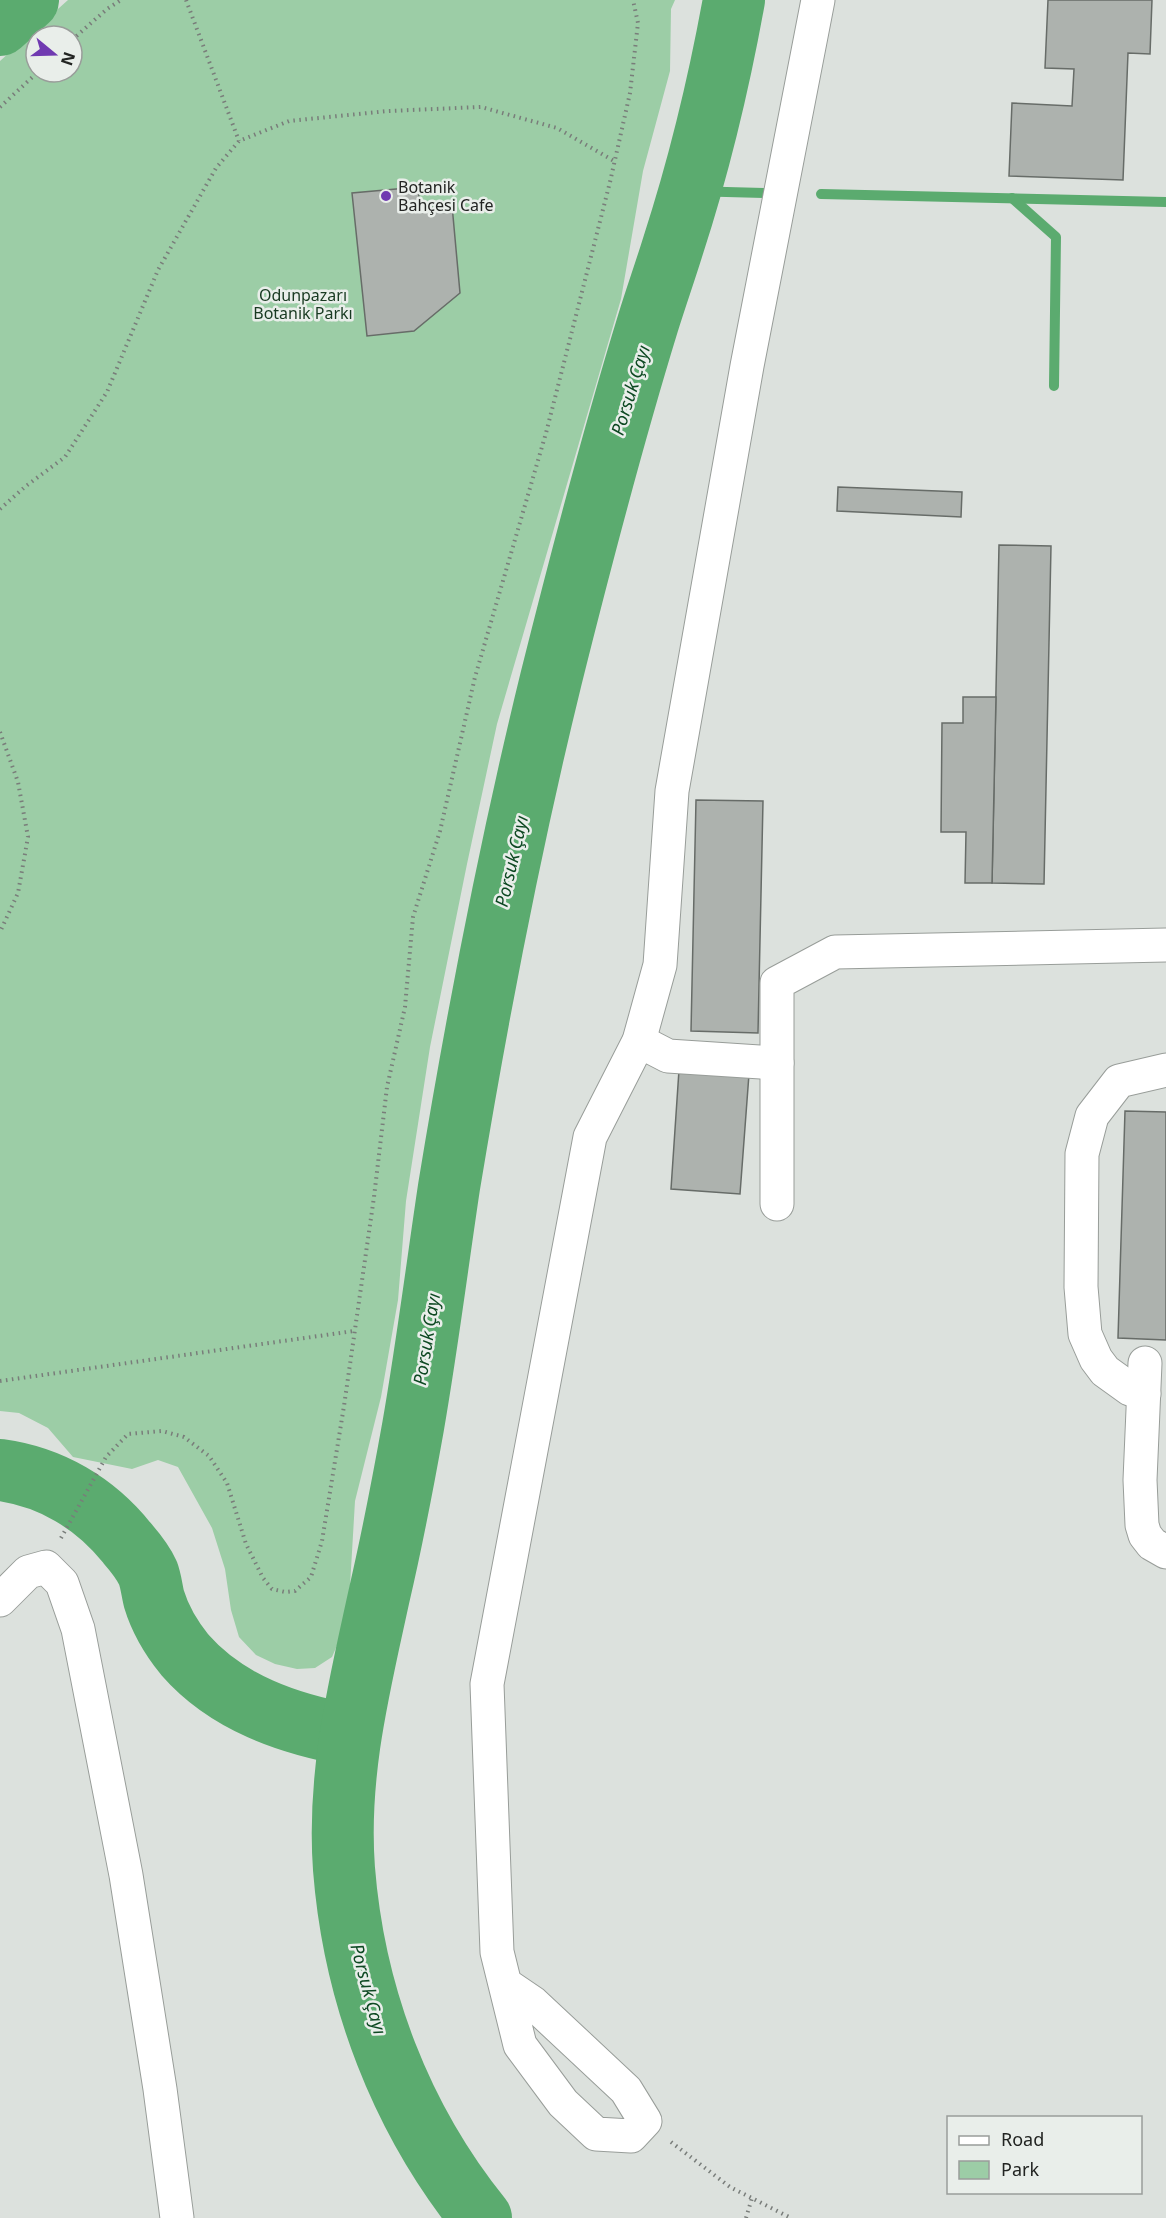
<svg xmlns="http://www.w3.org/2000/svg" width="1166" height="2218" font-family="'Noto Sans',sans-serif">
  <style>
    .green { fill: #9ccda6; fill-rule: evenodd }
    .lines { fill: none; stroke-linecap: round; stroke-linejoin: round }
    .stream { stroke: #5bab6f; stroke-width: 10 }
    .river { stroke: #5bab6f; stroke-width: 62 }
    .building { fill: #adb2ae; stroke: #676c68; stroke-width: 1.5 }
    .minor-casing { stroke: #989d99; stroke-width: 35 }
    .path { stroke: #797d7a; stroke-width: 4; stroke-dasharray: 1.5 4.5; stroke-linecap: butt }
    .minor { stroke: #fff; stroke-width: 33 }
    .poi-dot { fill: #703ab1; stroke: #e9eeea; stroke-width: 2 }
    .labels { text-anchor: middle; dominant-baseline: central; stroke-width: 5; stroke-linejoin: round; paint-order: stroke }
    .poi-label { font-size: 16px; fill: #222422; stroke: #e9eeea; text-anchor: start }
    .park-label { font-size: 16px; fill: #183a21; stroke: #e9eeea }
    .water-label { font-size: 18px; font-style: italic; fill: #0d4922; stroke: #e9eeea }
  </style>
  <rect width="100%" height="100%" fill="#dce1dd"/>
  <path class="green" d="M68 0H675L671 9 670 71 643 171 621 299 497 724 467 864 430 1047 406 1201 398 1300 381 1397 355 1501 350 1586 342 1634 332 1657 315 1668 297 1669 275 1664 256 1655 239 1637 231 1610 225 1569 212 1528 178 1467 158 1460 132 1469 73 1457 48 1428 19 1413 0 1411V61ZM36 36H72V72H36Z"/>
  <g class="lines">
    <g class="stream">
      <polyline points="689,191 764,193"/>
      <polyline points="821,194 1166,202"/>
      <polyline points="1012,198 1056,237 1054,386"/>
    </g>
    <g class="river">
      <polyline points="0,25 28,0"/>
      <path d="M0 1470C51 1477 95 1503 127 1543 134 1551 143 1562 148 1573 151 1581 152 1591 154 1599 160 1619 172 1639 185 1655 227 1703 289 1724 350 1735"/>
      <path d="M481 2218C401 2119 354 1996 344 1869 337 1774 359 1688 379 1596 392 1540 403 1483 413 1427 427 1347 437 1267 449 1187 477 1017 510 846 551 679 581 559 612 440 648 323 656 297 665 272 673 246 699 166 719 83 734 0"/>
    </g>
  </g>
  <g class="building">
    <polygon points="1048,0 1152,0 1150,54 1128,53 1123,180 1009,176 1012,103 1072,106 1074,69 1045,68"/>
    <polygon points="418,187 420,209 452,205 460,293 414,331 367,336 352,193"/>
    <polygon points="838,487 962,492 961,517 837,511"/>
    <polygon points="999,545 1051,546 1044,884 992,883"/>
    <polygon points="963,697 996,697 992,883 965,883 966,832 941,832 942,723 963,723"/>
    <polygon points="696,800 763,801 758,1033 691,1031"/>
    <polygon points="679,1070 749,1074 740,1194 671,1189"/>
    <polygon points="1125,1111 1166,1112 1166,1340 1118,1338"/>
  </g>
  <g class="lines">
    <g class="minor-casing">
      <g id="minor">
        <polyline points="639,1041 668,1056 777,1063"/>
        <polyline points="777,1204 777,983 835,952 1166,945"/>
        <polyline points="1145,1363 1140,1480 1142,1525 1145,1535 1152,1544 1166,1552"/>
        <polyline points="1144,1394 1130,1389 1105,1371 1096,1359 1085,1334 1081,1287 1082,1154 1092,1116 1119,1081 1166,1070"/>
        <polyline points="0,1600 28,1572 46,1567 62,1583 78,1629 126,1875 160,2089 177,2218"/>
        <polyline points="505,1984 533,2003 626,2090 645,2121 631,2136 596,2134 563,2103 520,2045 497,1952 487,1684 590,1137 639,1041 660,965 672,791 747,366 818,0"/>
      </g>
    </g>
    <g class="path">
      <polyline points="186,0 239,141"/>
      <polyline points="72,40 107,9 121,0"/>
      <polyline points="0,107 38,72"/>
      <polyline points="0,509 26,486 65,457 107,392 158,270 216,168 239,141 289,121 388,111 481,107 557,128 614,161"/>
      <polyline points="0,732 18,782 28,837 18,893 0,932"/>
      <polyline points="0,1381 354,1331"/>
      <polyline points="61,1538 106,1457 128,1434 162,1431 184,1437 209,1456 227,1483 246,1544 263,1578 272,1589 285,1592 295,1591 311,1577 322,1541 344,1406 374,1197 387,1087 405,1007 413,917 440,831 475,677 546,433 610,182 630,93 638,23 633,0"/>
      <polyline points="671,2142 730,2187 791,2218"/>
      <polyline points="746,2218 752,2198"/>
    </g>
    <use href="#minor" class="minor"/>
  </g>
  <circle class="poi-dot" cx="386" cy="196" r="6"/>
  <g class="labels">
    <g class="poi-label">
      <text x="398" y="187">Botanik<tspan x="398" dy="18">Bahçesi Cafe</tspan></text>
    </g>
    <g class="park-label">
      <text x="303" y="295">Odunpazarı<tspan x="303" dy="18">Botanik Parkı</tspan></text>
    </g>
    <g class="water-label">
      <text transform="translate(630 390) rotate(-73)">Porsuk Çayı</text>
      <text transform="translate(511 861) rotate(-77)">Porsuk Çayı</text>
      <text transform="translate(426 1339) rotate(-81)">Porsuk Çayı</text>
      <text transform="translate(369 1989) rotate(75)">Porsuk Çayı</text>
    </g>
  </g>
  <rect x="947" y="2116" width="195" height="78" fill="#e9eeea" stroke="#999d9a" stroke-width="1.5"/>
  <rect x="959" y="2136" width="30" height="9" fill="#ffffff" stroke="#999d9a" stroke-width="1.5"/>
  <text x="1001" y="2146" font-size="18" fill="#222422">Road</text>
  <rect x="959" y="2161" width="30" height="18" fill="#9ccda6" stroke="#999d9a" stroke-width="1.5"/>
  <text x="1001" y="2176" font-size="18" fill="#222422">Park</text>
  <g transform="translate(54 54) rotate(109)"><circle r="28" fill="#e9eeea" stroke="#999d9a" stroke-width="1.5"/>
  <path d="M0-4.5L10 22L0 15L-10 22Z" fill="#703ab1"/>
  <text y="-9" font-size="16" font-weight="bold" text-anchor="middle" fill="#222422">N</text>
  </g>
</svg>
